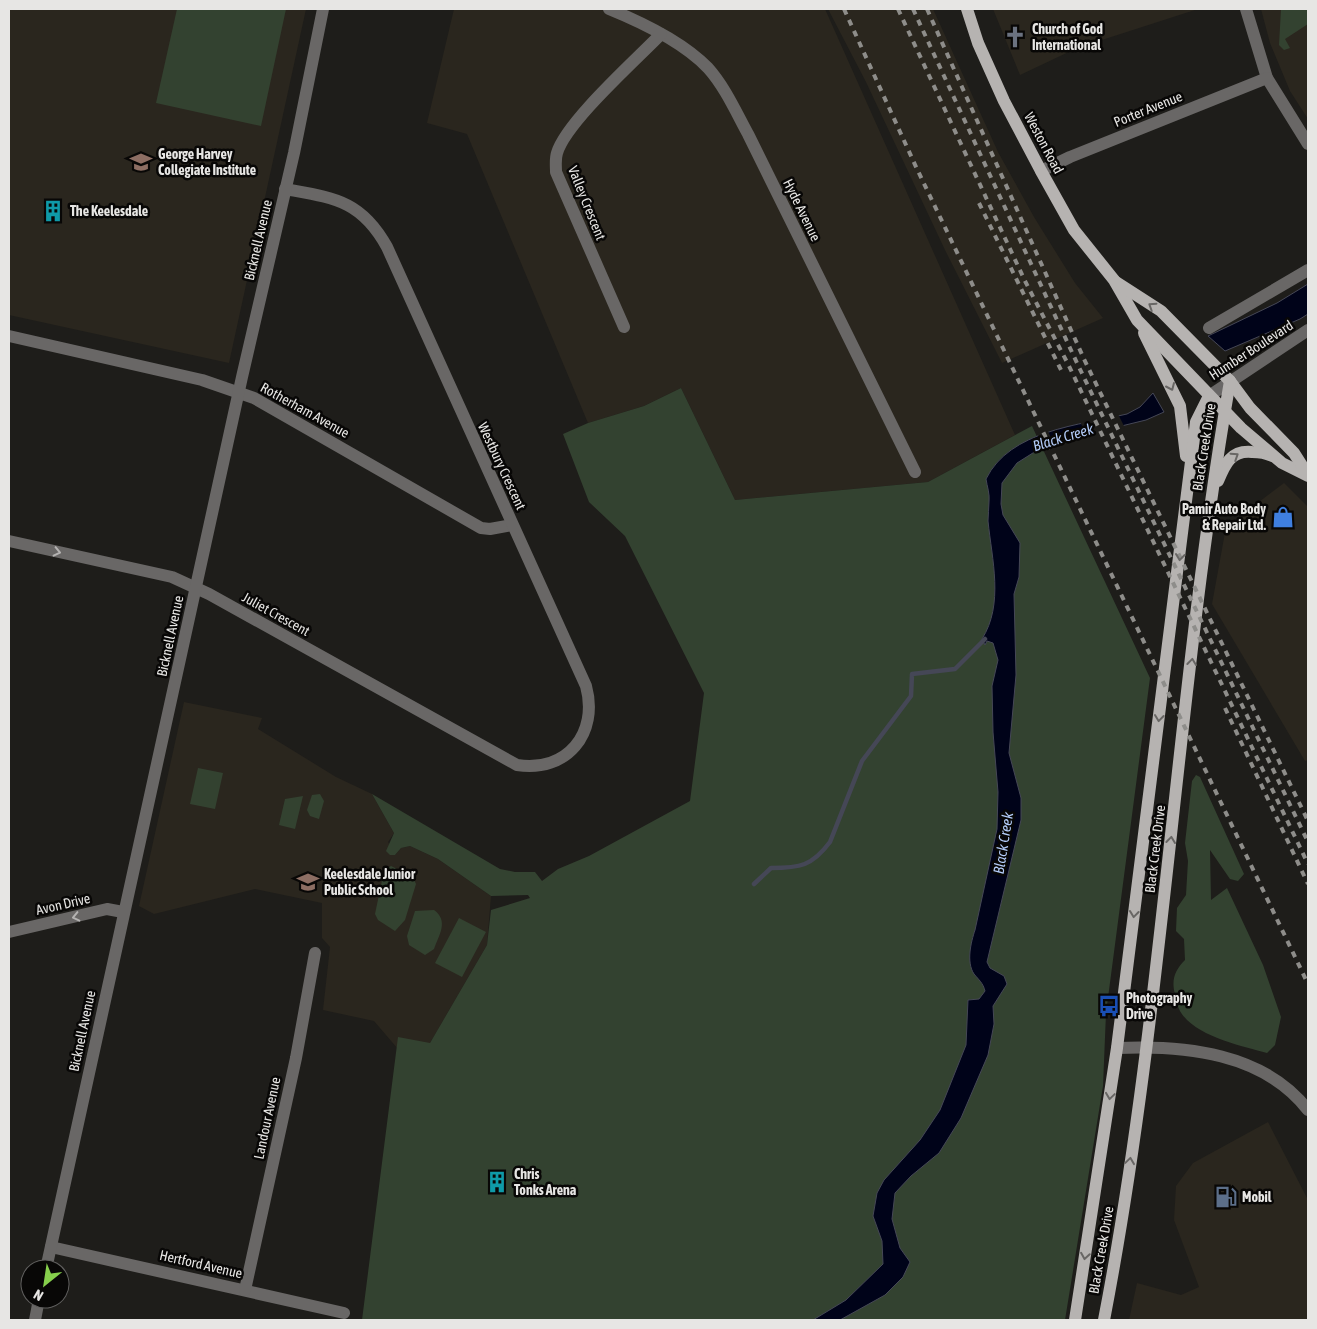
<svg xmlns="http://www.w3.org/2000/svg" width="1317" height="1329" font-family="'Asap Condensed',sans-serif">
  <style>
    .built { fill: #2a261e }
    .green { fill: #334230 }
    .water { fill: #000319; stroke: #454756 }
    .pier { fill: #1e1d1a }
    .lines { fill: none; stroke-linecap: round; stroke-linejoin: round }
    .stream { stroke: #454756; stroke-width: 4.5 }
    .minor { stroke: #696766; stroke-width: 12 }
    .major { stroke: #b6b3b1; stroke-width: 12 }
    .rail { stroke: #8e8d8a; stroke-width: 4; stroke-dasharray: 6 6; stroke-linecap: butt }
    .oneway { stroke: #686664 }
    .oneway2 { stroke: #b5b3b2 }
    .labels { text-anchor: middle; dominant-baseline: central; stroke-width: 5; stroke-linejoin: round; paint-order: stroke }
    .poi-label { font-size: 14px; font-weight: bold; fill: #e7e6e4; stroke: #080706; text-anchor: start }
    .street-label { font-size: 14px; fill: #e7e6e4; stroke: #080706 }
    .water-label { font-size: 15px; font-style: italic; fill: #b3ccf9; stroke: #080706 }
  </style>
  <rect width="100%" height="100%" fill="#1e1d1a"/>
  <g class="built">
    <polygon points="9,9 306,9 229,363 9,315"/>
    <polygon points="454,9 825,9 1015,435 928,482 735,500 681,388 644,406 588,423 467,134 427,123"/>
    <polygon points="828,9 933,9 998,152 1034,217 1075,283 1103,318 1002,363 945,250 866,82"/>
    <polygon points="993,9 1198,9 1077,48 1020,75"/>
    <polygon points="1261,9 1308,9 1308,119 1290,91 1270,43"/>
    <polygon points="1284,483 1308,507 1308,760 1305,761 1212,604 1226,527"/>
    <polygon points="184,702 262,718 258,729 336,777 372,794 394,833 388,842 395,855 401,848 410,846 438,859 491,896 487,945 426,1050 398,1049 374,1021 323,1010 330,947 322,938 322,903 255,889 154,914 139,906"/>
    <polygon points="1268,1122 1308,1200 1308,1320 1129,1320 1137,1283 1181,1295 1199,1287 1174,1220 1176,1186 1193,1163"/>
  </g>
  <g class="green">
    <polygon points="177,9 286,9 261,126 156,103"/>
    <polygon points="1281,9 1308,9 1308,24 1285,39 1290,48 1284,50 1279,45"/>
    <polygon points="681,388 735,500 928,482 1032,426 1150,678 1106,1013 1103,1086 1065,1320 362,1320 398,1037 430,1043 487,945 491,910 530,898 528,895 491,896 438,859 410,846 401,848 395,855 390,855 386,851 394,833 372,794 500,869 515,872 535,872 542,881 558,869 589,856 690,801 704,693 625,536 589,502 563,434 588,423 644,406"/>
    <polygon points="198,768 223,773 215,809 190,804"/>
    <path d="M1196 775 1200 777 1244 874 1238 881 1230 879 1210 850 1211 900 1227 888 1263 965 1281 1017 1275 1045 1267 1053C1242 1046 1192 1036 1179 1009 1177 1005 1176 999 1175 994 1171 980 1175 970 1185 960L1184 939 1176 931 1177 908 1186 895 1188 861 1185 843 1192 781Z"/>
    <polygon points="320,794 324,801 319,819 310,816 307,810 312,795"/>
    <polygon points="303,796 295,829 279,825 285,799"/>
    <polygon points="391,866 413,877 416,884 405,920 395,931 378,920 375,914 384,871"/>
    <path d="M434 910C449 921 439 935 434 949L425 955 409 945 407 936 415 911Z"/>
    <polygon points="459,918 486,932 462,977 435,963"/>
  </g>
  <g class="water">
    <polygon points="1308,284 1308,314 1300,319 1225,351 1208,336 1277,303"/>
    <path d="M1153 393 1164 412 1146 420 1068 439 1036 451 1017 463 1002 483 1001 504 1003 515 1020 543 1019 577 1014 594 1016 675 1009 753 1021 798V820L987 962 990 968 1004 976 1007 984 993 1006 994 1024 988 1055 961 1118 939 1153 911 1176 895 1193 892 1219 900 1248 910 1262 903 1277 885 1295 840 1320H813L846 1300 883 1264 882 1241 873 1216 877 1193 884 1180 920 1140 940 1110 966 1045 968 1000 979 999 985 991C983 983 979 980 974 974 966 962 971 942 975 930L997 829 998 792 993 732 992 686 998 660 993 643 987 641 985 645 982 639C1004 604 992 560 988 521 988 515 989 508 989 502 990 494 987 486 986 479 1010 430 1080 425 1127 414L1140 407Z"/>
  </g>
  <g class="pier">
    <polygon points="1118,414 1125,428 1088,437 1080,422"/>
    <polygon points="1048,431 1055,447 1045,450 1037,433"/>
  </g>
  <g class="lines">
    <path class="stream" d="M754 884 771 868C800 868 812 866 830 842L862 761 911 696 912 674 955 669 985 639"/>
    <g class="minor">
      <path d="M609 9C641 22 684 43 708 68 725 87 736 112 748 134L915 472"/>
      <polyline points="1246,9 1267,78 1308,144"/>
      <polyline points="1041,171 1070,157 1267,78"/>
      <path d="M624 327 556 172C556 166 555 159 557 153 566 122 636 60 661 34"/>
      <polyline points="1209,328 1308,270"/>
      <polyline points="9,336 202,380 254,398 481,528 490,529 512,525"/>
      <polyline points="1209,396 1308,330"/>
      <path d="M9 541 172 577 209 594 517 765C567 773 599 733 586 686L387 247C361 200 334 198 285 189"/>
      <polyline points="9,932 107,909 123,912"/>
      <path d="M1117 1048C1185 1045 1264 1053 1308 1110"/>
      <polyline points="51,1247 344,1313"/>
      <polyline points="46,1269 242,377 294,153 323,9"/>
      <polyline points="245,1290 296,1058 315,953"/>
      <polyline points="35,1320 39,1299"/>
    </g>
    <g class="major">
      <polyline points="967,9 978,43 1004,101 1041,171 1074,230 1114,280 1137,320 1241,428 1282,463 1308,476"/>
      <polyline points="1116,282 1161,311 1230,381 1250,408 1294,453 1308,475"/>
      <polyline points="1144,333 1180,406 1186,456"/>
      <path d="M1218 481C1225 464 1231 450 1252 452 1259 452 1266 453 1272 456"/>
      <polyline points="1075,1320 1117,1048 1196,422 1209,396"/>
      <path d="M1104 1320C1164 1010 1176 692 1230 381"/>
    </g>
    <g class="rail">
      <polyline points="844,9 917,169 1308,984"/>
      <polyline points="898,9 1025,281 1069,366 1308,864"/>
      <polyline points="913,9 1077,363 1308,842"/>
      <polyline points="927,9 1084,359 1308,821"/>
      <polyline points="979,203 1061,370"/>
      <polyline points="1225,708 1308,884"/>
    </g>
  </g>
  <defs><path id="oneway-chevron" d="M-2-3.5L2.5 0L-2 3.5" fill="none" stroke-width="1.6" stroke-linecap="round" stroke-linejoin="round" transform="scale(1.25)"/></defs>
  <g class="oneway">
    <use href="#oneway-chevron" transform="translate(1152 306) rotate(-147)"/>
    <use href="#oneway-chevron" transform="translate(1171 387) rotate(66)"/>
    <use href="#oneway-chevron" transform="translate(1235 456) rotate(-33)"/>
    <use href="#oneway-chevron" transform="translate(1180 557) rotate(97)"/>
    <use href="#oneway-chevron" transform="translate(1192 662) rotate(-83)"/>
    <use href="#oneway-chevron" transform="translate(1159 718) rotate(97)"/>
    <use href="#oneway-chevron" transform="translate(1171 840) rotate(-83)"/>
    <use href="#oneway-chevron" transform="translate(1134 914) rotate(97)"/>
    <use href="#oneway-chevron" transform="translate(1110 1096) rotate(98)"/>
    <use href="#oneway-chevron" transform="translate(1130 1161) rotate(-82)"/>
    <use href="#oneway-chevron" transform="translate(1085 1256) rotate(99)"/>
  </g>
  <g class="oneway2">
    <use href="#oneway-chevron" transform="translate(57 552) rotate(13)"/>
    <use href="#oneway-chevron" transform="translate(76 917) rotate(167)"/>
  </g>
  <defs>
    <g id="church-bare" transform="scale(1.725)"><path d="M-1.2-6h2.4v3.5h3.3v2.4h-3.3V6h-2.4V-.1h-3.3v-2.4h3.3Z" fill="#6b7280" stroke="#080706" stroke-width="2.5" paint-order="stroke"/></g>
    <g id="school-bare" transform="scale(1.725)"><path d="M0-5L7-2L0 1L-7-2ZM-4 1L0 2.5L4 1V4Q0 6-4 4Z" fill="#8d6e63" stroke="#080706" stroke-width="2.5" paint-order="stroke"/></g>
    <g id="building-bare" transform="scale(1.725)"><path d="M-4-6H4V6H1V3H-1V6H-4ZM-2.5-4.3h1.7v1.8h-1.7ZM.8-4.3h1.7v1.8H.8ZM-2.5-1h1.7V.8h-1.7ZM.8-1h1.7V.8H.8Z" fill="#0f9aa8" stroke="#080706" stroke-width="2.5" paint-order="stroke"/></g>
    <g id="shop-bare" transform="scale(1.725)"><path d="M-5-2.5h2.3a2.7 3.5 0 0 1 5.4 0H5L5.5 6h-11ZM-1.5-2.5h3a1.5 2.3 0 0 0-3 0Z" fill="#3f7fe0" stroke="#080706" stroke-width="2.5" paint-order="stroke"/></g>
    <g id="bus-bare" transform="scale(1.725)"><path d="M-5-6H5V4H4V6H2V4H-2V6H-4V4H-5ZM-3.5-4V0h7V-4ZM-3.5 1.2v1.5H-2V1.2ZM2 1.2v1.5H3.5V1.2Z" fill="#1a4fb4" stroke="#080706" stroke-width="2.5" paint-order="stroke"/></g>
    <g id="fuel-bare" transform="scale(1.725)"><path d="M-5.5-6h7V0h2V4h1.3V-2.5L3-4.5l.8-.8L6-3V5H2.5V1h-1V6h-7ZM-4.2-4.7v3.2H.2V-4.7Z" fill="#5c6f8a" stroke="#080706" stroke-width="2.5" paint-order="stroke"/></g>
  </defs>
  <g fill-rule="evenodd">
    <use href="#church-bare" x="1015" y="37"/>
    <use href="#school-bare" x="141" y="162"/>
    <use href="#building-bare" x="53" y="211"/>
    <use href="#shop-bare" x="1283" y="517"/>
    <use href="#school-bare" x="308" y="882"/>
    <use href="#bus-bare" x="1109" y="1006"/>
    <use href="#building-bare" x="497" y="1182"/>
    <use href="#fuel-bare" x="1226" y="1197"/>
  </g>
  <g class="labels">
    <g class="poi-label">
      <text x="1032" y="29">Church of God<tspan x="1032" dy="16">International</tspan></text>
      <text x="158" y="154">George Harvey<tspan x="158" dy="16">Collegiate Institute</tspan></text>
      <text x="70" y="211">The Keelesdale</text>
      <text x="1266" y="509" text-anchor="end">Pamir Auto Body<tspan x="1266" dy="16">&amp; Repair Ltd.</tspan></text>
      <text x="324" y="874">Keelesdale Junior<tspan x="324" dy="16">Public School</tspan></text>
      <text x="1126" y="998">Photography<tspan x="1126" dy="16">Drive</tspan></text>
      <text x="514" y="1174">Chris<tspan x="514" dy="16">Tonks Arena</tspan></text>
      <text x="1242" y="1197">Mobil</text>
    </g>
    <g class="street-label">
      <text transform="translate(1148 109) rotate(-22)">Porter Avenue</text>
      <text transform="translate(1044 143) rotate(62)">Weston Road</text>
      <text transform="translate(587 203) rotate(68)">Valley Crescent</text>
      <text transform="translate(802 210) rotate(64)">Hyde Avenue</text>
      <text transform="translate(258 240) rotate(-77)">Bicknell Avenue</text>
      <text transform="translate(1251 350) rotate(-33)">Humber Boulevard</text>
      <text transform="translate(305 410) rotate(29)">Rotherham Avenue</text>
      <text transform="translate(1204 447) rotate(-81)">Black Creek Drive</text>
      <text transform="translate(502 466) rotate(65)">Westbury Crescent</text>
      <text transform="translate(276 614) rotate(29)">Juliet Crescent</text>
      <text transform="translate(170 636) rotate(-78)">Bicknell Avenue</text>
      <text transform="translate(1155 849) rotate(-83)">Black Creek Drive</text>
      <text transform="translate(63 904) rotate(-13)">Avon Drive</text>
      <text transform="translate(82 1031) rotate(-78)">Bicknell Avenue</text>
      <text transform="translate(267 1118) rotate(-78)">Landour Avenue</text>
      <text transform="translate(1101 1250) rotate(-80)">Black Creek Drive</text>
      <text transform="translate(201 1264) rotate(13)">Hertford Avenue</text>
    </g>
    <g class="water-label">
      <text transform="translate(1063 437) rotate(-17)">Black Creek</text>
      <text transform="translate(1003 843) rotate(-81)">Black Creek</text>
    </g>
  </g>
  <rect width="1317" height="1329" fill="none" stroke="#e7e6e4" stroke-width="20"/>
  <g transform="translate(45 1284) rotate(210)"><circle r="24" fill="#080706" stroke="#61605f"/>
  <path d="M0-4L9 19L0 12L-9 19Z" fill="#86cf4c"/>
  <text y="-8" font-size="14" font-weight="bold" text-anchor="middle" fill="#e7e6e4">N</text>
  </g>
</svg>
